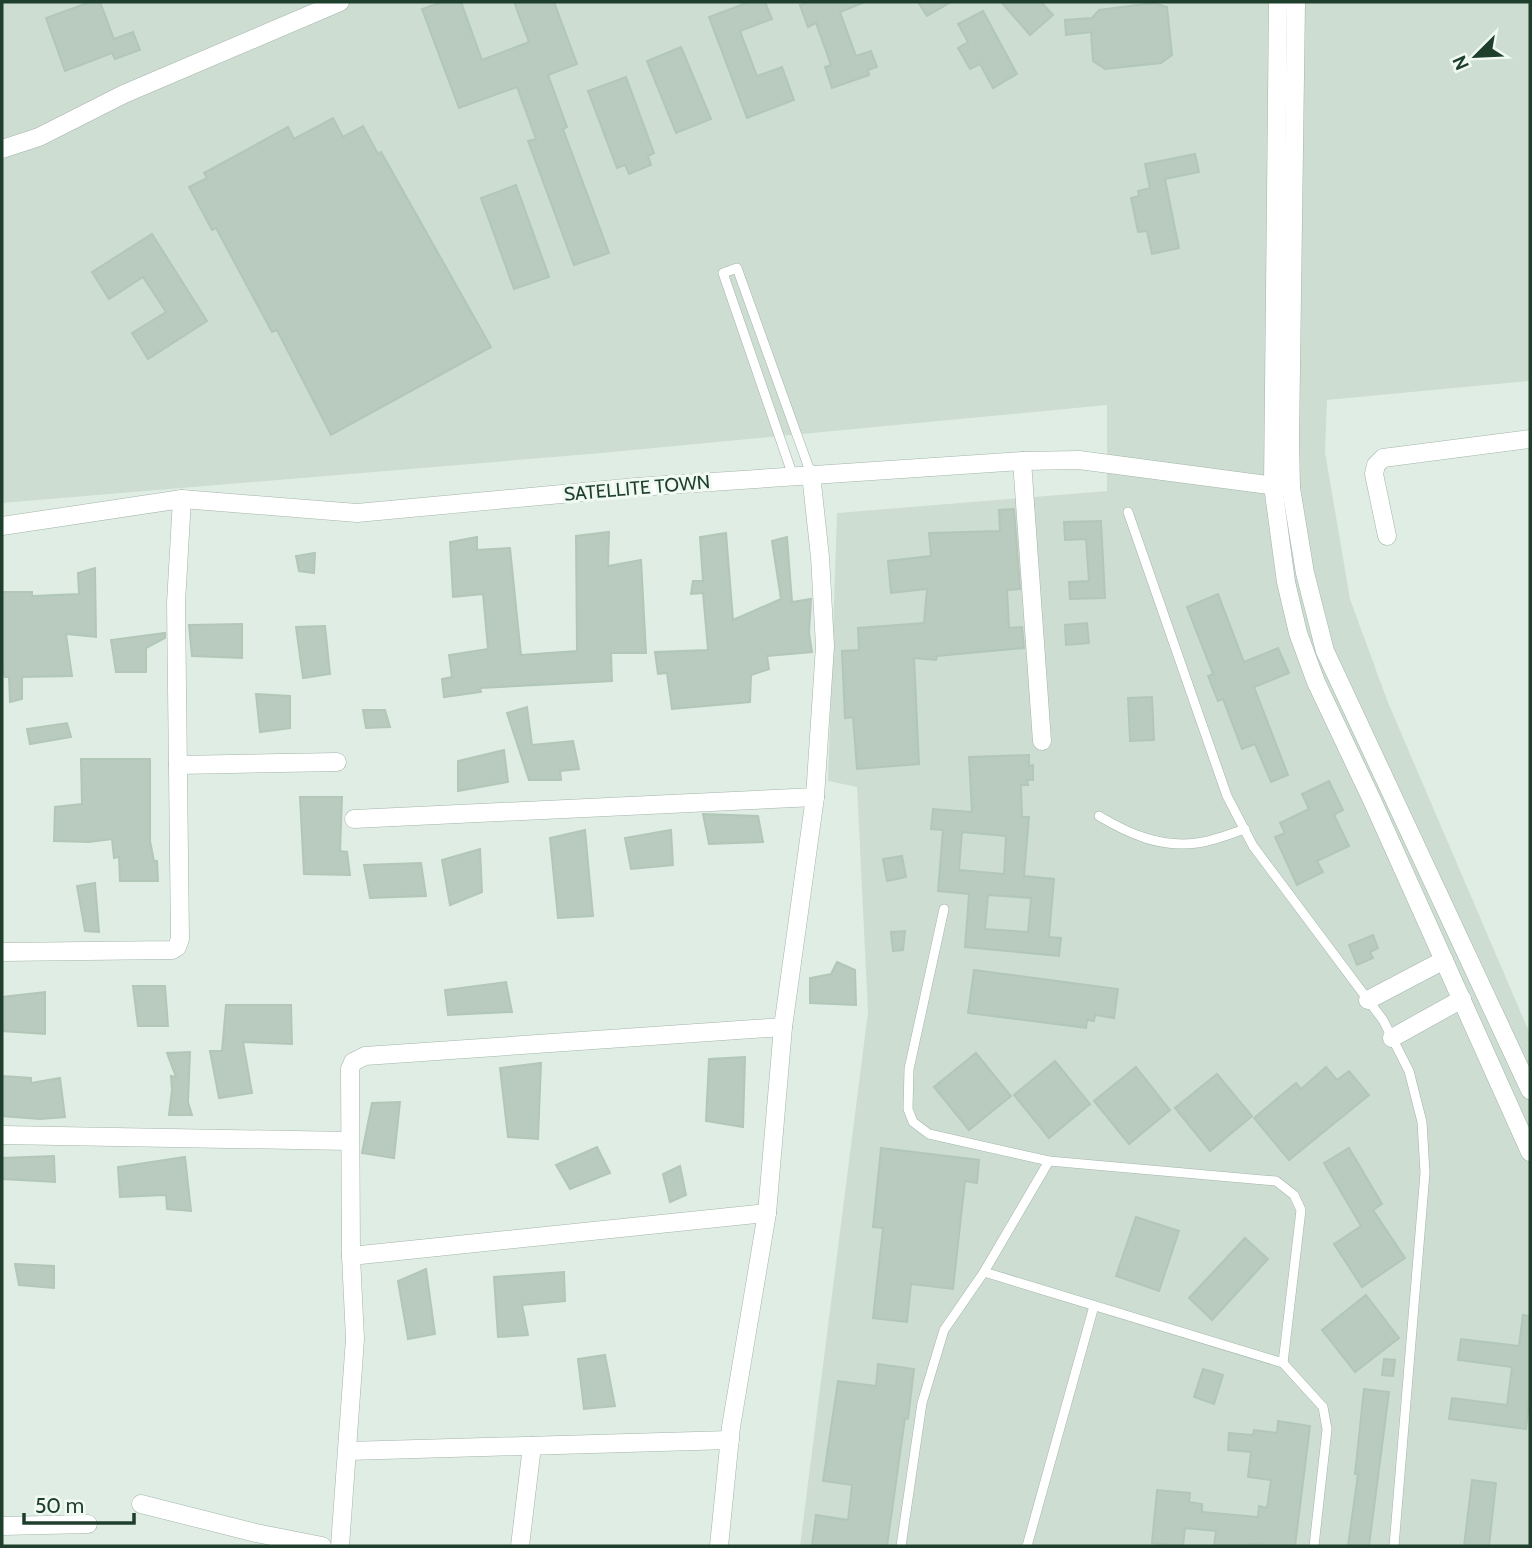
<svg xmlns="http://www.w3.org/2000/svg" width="1532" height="1548" font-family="Cabin,sans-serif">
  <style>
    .built { fill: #ceddd2 }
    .building { fill: #b8cbbe; stroke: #b2c7b8; stroke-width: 2; fill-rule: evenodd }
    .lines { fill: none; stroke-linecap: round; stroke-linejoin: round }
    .lane-casing { stroke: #a2b5a9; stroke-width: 10 }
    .street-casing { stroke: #a2b5a9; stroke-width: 19 }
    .lane { stroke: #fff; stroke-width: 9 }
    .street { stroke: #fff; stroke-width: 18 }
    .labels { text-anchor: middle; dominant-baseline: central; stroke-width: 6; stroke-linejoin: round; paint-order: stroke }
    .street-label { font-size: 19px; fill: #1f3f2d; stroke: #f1f9f3 }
  </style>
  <rect width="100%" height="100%" fill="#e0ede4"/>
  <polygon class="built" points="2,2 1530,2 1530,381 1327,400 1325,452 1350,599 1387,700 1530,1034 1530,1546 800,1546 868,1012 857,787 828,781 837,513 1107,491 1107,405 602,453 2,503"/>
  <g class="building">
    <polygon points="90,2 100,2 114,39 133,32 140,50 115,59 112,53 65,71 46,18"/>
    <polygon points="442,2 461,2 482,60 529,42 514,2 554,2 577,64 548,75 567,127 563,129 609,253 574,265 528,141 536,139 517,87 459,108 422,9"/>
    <polygon points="749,2 765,2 772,19 740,31 757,76 782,67 794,100 747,118 709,17"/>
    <polygon points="809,2 865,2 840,12 856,56 871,51 877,67 868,70 869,75 832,88 825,67 831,65 816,23 808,27 800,5"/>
    <polygon points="918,2 951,2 927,16"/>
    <polygon points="1001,2 1041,2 1053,15 1030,35"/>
    <polygon points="1153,3 1167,7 1172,55 1161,63 1105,69 1093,61 1091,32 1066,35 1065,20 1092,18 1099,10"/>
    <polygon points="983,11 1017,74 993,88 980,64 970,69 958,48 968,42 958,24"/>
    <polygon points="681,47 711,119 676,133 647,61"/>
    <polygon points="626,77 654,153 648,156 651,165 629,174 625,165 617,168 588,91"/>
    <polygon points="333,118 343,137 363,126 378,154 381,152 491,347 331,435 277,330 272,332 216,228 212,230 189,187 207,178 204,173 288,127 294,139"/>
    <polygon points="1195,154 1199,172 1165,179 1179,248 1152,254 1147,231 1138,232 1131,198 1139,196 1138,191 1150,188 1145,164"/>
    <polygon points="516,185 549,277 514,289 481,198"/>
    <polygon points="152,234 207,321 148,359 132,333 166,312 143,277 109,299 92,272"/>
    <polygon points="1014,509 1020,589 1007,590 1009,628 1022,627 1024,648 937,656 936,660 914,658 919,764 857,769 853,717 845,718 842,651 859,650 858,628 924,623 927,589 891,593 888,561 931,556 929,533 1000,531 999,510"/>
    <polygon points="1101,521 1105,598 1070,599 1069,582 1089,581 1086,539 1065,540 1064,522"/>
    <polygon points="609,532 608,566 641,560 646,653 611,653 612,681 480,688 481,692 444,697 442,679 452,677 449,655 488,649 483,594 453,597 450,542 477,537 477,550 510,548 521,655 577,651 576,536"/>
    <polygon points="726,533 733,620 781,599 772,541 787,537 792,602 811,599 809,633 812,652 767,656 769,669 751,675 750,702 672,709 667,673 658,674 655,652 708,650 703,593 691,594 693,581 703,581 700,537"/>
    <polygon points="315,553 314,573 299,571 296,556"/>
    <polygon points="95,568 96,637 66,634 72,676 22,677 22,699 10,702 9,677 5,677 2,666 2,592 32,592 32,596 79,594 78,573"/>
    <polygon points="1218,594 1244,662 1278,648 1289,673 1254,687 1288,775 1271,782 1255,744 1242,749 1223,699 1218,701 1208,676 1213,674 1187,607"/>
    <polygon points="1087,623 1089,643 1066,645 1065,625"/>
    <polygon points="242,624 242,658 192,656 189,625"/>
    <polygon points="325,626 330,674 303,678 296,627"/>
    <polygon points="165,633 165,638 146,648 146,672 116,672 111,640"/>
    <polygon points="256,694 290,696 290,728 260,732"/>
    <polygon points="1152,697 1154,740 1130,741 1128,698"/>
    <polygon points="527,707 532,745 573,741 579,769 560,771 561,780 529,780 507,713"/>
    <polygon points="363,710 385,710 390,727 366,728"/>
    <polygon points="67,723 71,737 30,744 27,729"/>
    <polygon points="504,750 508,782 458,791 458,761"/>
    <path d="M1029 755V766L1033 765V780H1027L1028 785H1021L1022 817H1029L1024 876 1054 879 1049 937 1061 938 1059 956 965 947 969 894 938 891 943 830 931 829 933 809 972 812 969 757ZM962 832 1006 836 1004 874 959 870ZM988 895 1031 898 1028 932 985 929Z"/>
    <polygon points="81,759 150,759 150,841 154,861 157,861 158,881 120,881 119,857 114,858 112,839 89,842 54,841 55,807 82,804"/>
    <polygon points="1329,781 1343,810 1334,815 1349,846 1317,861 1323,872 1297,885 1275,837 1285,833 1280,823 1309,809 1302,794"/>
    <polygon points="300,797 342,797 340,851 347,852 350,875 304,874"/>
    <polygon points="703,814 758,816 763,842 709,844"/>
    <polygon points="585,830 593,916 558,918 550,838"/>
    <polygon points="671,830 673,865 631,869 625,838"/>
    <polygon points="480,849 482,892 450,905 442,860"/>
    <polygon points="902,856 906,877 887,881 883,859"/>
    <polygon points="421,863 426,896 370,898 364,865"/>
    <polygon points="95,883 99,932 85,931 77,886"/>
    <polygon points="905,931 903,950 893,951 891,932"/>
    <polygon points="1373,935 1378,948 1370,952 1373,958 1357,965 1349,945"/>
    <polygon points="837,962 855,970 856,1005 810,1003 810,978 831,974"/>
    <polygon points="974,970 1118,989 1114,1018 1095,1015 1094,1021 1087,1020 1086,1028 968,1013"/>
    <polygon points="506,982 512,1012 448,1015 445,990"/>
    <polygon points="133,986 165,986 168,1026 138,1026"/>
    <polygon points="45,992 45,1034 2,1031 2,997"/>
    <polygon points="226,1005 291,1005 292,1044 243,1042 252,1093 219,1098 210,1051 222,1051"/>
    <polygon points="190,1052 188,1102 192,1115 169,1115 172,1090 171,1076 176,1077 167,1053"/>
    <polygon points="976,1053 1011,1096 969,1130 934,1087"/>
    <polygon points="745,1057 743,1127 706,1121 709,1059"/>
    <polygon points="1055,1061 1090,1104 1049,1138 1014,1095"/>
    <polygon points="541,1063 538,1139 508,1137 500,1068"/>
    <polygon points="1136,1067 1170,1110 1129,1144 1094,1101"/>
    <polygon points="1326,1067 1337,1080 1349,1071 1369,1095 1289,1160 1254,1118 1296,1083 1301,1089"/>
    <polygon points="1217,1074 1252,1116 1210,1151 1175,1108"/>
    <polygon points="2,1076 31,1078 31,1083 60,1078 65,1117 40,1119 2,1116"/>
    <polygon points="400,1102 394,1158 362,1153 372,1103"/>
    <polygon points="597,1147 610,1173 570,1189 556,1165"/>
    <polygon points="881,1148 979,1160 977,1183 965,1181 953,1289 911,1284 907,1322 873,1318 883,1228 873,1227"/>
    <polygon points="1349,1148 1382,1204 1373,1210 1405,1258 1362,1287 1334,1244 1361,1226 1324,1163"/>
    <polygon points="54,1156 55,1182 2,1179 2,1158"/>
    <polygon points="185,1157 191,1211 167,1209 166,1195 120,1197 118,1167"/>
    <polygon points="680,1166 686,1195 670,1202 663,1174"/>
    <polygon points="1136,1217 1179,1231 1159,1291 1116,1276"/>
    <polygon points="1245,1238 1268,1259 1212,1320 1189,1298"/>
    <polygon points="15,1264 54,1266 54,1288 19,1285"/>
    <polygon points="426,1269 435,1334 408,1339 398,1281"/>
    <polygon points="564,1272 565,1301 522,1305 528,1335 498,1337 494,1277"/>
    <polygon points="1366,1295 1399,1338 1355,1372 1322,1330"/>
    <polygon points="1523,1315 1530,1316 1530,1392 1526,1429 1449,1419 1452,1398 1507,1405 1512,1367 1458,1360 1461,1339 1519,1346"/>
    <polygon points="605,1355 615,1406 584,1409 578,1359"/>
    <polygon points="1384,1359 1395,1360 1393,1376 1382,1375"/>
    <polygon points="878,1364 914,1369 908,1419 905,1418 887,1546 812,1545 816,1515 848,1520 852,1485 823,1481 838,1381 876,1386"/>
    <polygon points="1203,1369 1223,1375 1214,1404 1194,1397"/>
    <polygon points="1364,1389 1389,1392 1369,1546 1348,1546 1358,1474 1355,1474"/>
    <polygon points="1278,1421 1310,1426 1295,1546 1248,1544 1247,1546 1214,1546 1216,1531 1185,1528 1183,1546 1152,1543 1157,1490 1190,1493 1189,1502 1202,1504 1202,1512 1258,1517 1259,1506 1267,1508 1271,1480 1248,1477 1251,1452 1228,1450 1229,1433 1253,1435 1254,1430 1277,1433"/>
    <polygon points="1472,1480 1496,1483 1489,1546 1464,1546"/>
  </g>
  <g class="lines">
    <g class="lane-casing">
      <g id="lane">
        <polyline points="793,476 723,273 737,268 811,474"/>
        <polyline points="1128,512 1227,796 1253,846 1383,1020 1409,1071 1422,1122 1425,1173 1394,1546"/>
        <path d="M1099 816C1129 834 1161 848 1197 843 1213 841 1230 834 1245 829"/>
        <polyline points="944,909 909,1069 908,1109 913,1122 929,1134 1049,1161 1276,1181 1294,1195 1301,1210 1283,1363"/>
        <polyline points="984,1272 1283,1363 1323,1407 1327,1429 1314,1546"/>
        <polyline points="901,1546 922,1403 944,1330 984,1272 1049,1161"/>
        <polyline points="1027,1546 1094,1306"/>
      </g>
    </g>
    <g class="street-casing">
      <g id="street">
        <polyline points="1278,2 1273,486 1286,582 1298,633 1316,682 1371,798 1530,1152"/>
        <polyline points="1296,2 1290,441 1291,488 1305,573 1325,651 1530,1090"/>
        <polyline points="2,149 39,137 124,94 340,2"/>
        <polyline points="1022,461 1042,741"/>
        <polyline points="2,526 182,499 357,513 637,487 1022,461 1079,460 1291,488"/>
        <polyline points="1387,536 1374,474 1376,465 1383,458 1530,439"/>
        <polyline points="178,765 337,762"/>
        <polyline points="354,819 815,797"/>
        <polyline points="2,952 172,950 177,947 180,939 176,603 182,499"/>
        <polyline points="1368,1000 1444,960"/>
        <polyline points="1392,1038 1462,999"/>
        <polyline points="2,1135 350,1141"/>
        <polyline points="351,1256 767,1213"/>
        <polyline points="348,1451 730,1440"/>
        <polyline points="141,1504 256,1533 322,1546"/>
        <polyline points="2,1526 88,1524"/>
        <polyline points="340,1546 355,1339 351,1256 350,1069 353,1062 365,1056 783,1027"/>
        <polyline points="520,1546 532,1446"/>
        <polyline points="719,1546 731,1427 767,1213 783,1027 815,797 825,646 820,557 811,474"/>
      </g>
    </g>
    <use href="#lane" class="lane"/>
    <use href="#street" class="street"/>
  </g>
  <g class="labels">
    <g class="street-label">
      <text transform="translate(637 488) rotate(-5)">SATELLITE TOWN</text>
    </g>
  </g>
  <rect width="1532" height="1548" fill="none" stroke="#1f3f2d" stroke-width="7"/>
  <g transform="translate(1476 56) rotate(246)" stroke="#f1f9f3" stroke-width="5" paint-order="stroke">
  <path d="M0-5L12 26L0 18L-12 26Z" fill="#1f3f2d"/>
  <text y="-10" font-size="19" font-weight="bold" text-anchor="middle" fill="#1f3f2d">N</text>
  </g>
  <path d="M24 1513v10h110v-10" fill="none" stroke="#1f3f2d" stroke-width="3.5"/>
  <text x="35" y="1513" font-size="21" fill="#1f3f2d" stroke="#f1f9f3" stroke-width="5" paint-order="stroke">50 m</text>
</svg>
